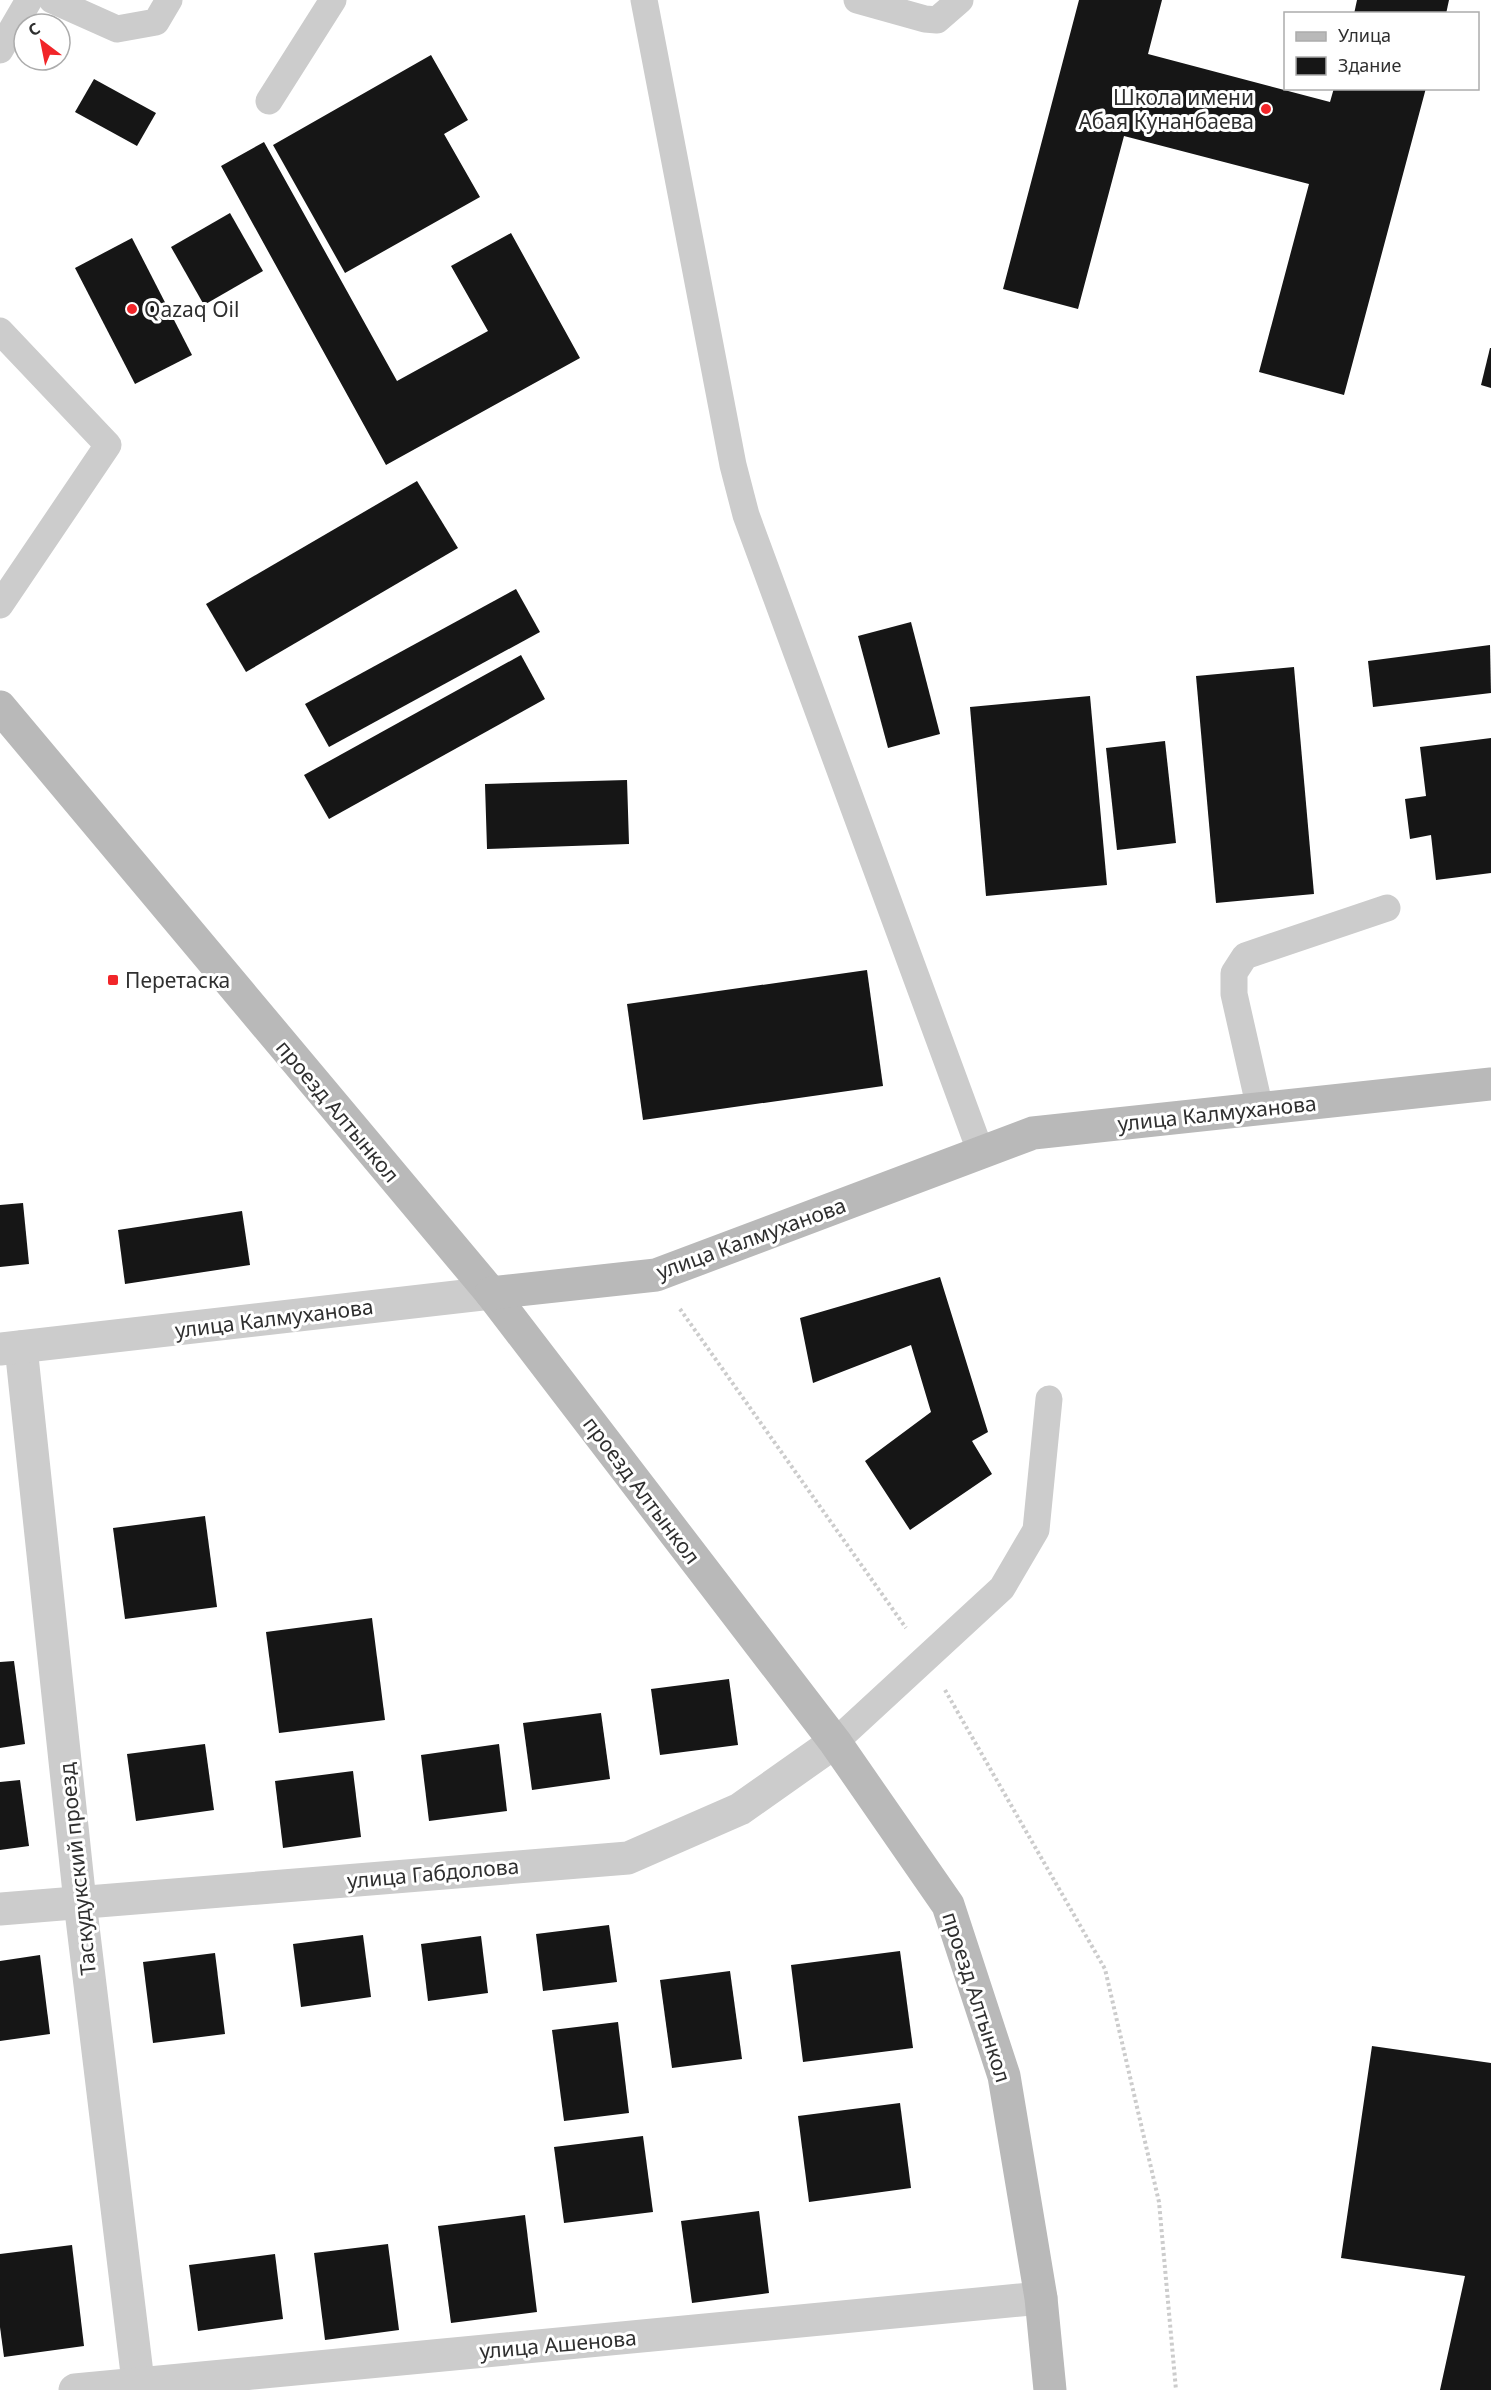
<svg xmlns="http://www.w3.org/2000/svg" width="1491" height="2390" font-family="'Noto Sans',sans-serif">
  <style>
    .building { fill: #161616 }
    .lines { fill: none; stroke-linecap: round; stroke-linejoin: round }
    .path { stroke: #ccc; stroke-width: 4; stroke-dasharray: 3 3; stroke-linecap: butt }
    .lane { stroke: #ccc; stroke-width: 27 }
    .street { stroke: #ccc; stroke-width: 33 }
    .secondary { stroke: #b9b9b9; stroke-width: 33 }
    .poi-dot { fill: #f12529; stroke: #fff; stroke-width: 2 }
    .labels { text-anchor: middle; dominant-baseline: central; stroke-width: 6; stroke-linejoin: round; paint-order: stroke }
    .poi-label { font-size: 21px; fill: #2f2f2f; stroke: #fff; text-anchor: start }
    .street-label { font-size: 21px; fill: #2f2f2f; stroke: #fff }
  </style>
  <rect width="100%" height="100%" fill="#fff"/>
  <g class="building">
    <polygon points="1079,0 1162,0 1148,54 1330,102 1334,88 1426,88 1344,395 1259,372 1309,184 1124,136 1078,309 1003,289"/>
    <polygon points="1357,0 1449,0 1446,14 1354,14"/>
    <polygon points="431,55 468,120 444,134 480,197 345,273 273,145"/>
    <polygon points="94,79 156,113 137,146 75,112"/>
    <polygon points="264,142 397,381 488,331 451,266 511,233 580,358 386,465 221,166"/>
    <polygon points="230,213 263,271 204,305 171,247"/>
    <polygon points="132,238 192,355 135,384 75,268"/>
    <polygon points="1490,348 1491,348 1491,388 1481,385"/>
    <polygon points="417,481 458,548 246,672 206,604"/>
    <polygon points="516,589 540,632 329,747 305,704"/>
    <polygon points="911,622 940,734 888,748 858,636"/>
    <polygon points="1490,645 1491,693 1373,707 1368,661"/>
    <polygon points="521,655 545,699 329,819 304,775"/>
    <polygon points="1294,667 1314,894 1216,903 1196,676"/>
    <polygon points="1090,696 1107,885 986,896 970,707"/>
    <polygon points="1491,738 1491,873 1436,880 1431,835 1410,839 1405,799 1426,796 1420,747"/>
    <polygon points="1165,741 1176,843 1117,850 1106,748"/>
    <polygon points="627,780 629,844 487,849 485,784"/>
    <polygon points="867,970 883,1086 643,1120 627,1004"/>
    <polygon points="23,1203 29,1264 0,1267 0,1205"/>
    <polygon points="242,1211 250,1265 125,1284 118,1230"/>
    <polygon points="940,1277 988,1432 972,1441 992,1474 910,1530 865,1461 931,1412 911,1345 813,1383 800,1318"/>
    <polygon points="205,1516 217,1607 125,1619 113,1528"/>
    <polygon points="372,1618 385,1720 279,1733 266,1632"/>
    <polygon points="14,1661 25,1744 0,1748 0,1662"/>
    <polygon points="729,1679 738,1745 660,1755 651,1689"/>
    <polygon points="601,1713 610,1779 532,1790 523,1723"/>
    <polygon points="205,1744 214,1810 136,1821 127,1754"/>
    <polygon points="499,1744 507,1811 429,1821 421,1755"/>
    <polygon points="353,1771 361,1837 283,1848 275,1781"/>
    <polygon points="20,1780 29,1846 0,1850 0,1782"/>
    <polygon points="609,1925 617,1982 543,1991 536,1934"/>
    <polygon points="363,1935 371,1997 301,2007 293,1944"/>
    <polygon points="481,1936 488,1993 428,2001 421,1944"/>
    <polygon points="900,1951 913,2048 803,2062 791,1965"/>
    <polygon points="215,1953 225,2034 153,2043 143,1962"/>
    <polygon points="40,1955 50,2034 0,2041 0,1961"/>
    <polygon points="730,1971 742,2059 672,2068 660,1980"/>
    <polygon points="618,2022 629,2113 564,2121 552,2030"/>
    <polygon points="1372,2046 1491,2063 1491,2390 1440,2390 1465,2276 1341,2258"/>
    <polygon points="900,2103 911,2188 809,2202 798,2116"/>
    <polygon points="643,2136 653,2212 564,2223 554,2147"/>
    <polygon points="759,2211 769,2293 692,2303 681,2221"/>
    <polygon points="525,2215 537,2312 451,2323 438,2226"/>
    <polygon points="388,2244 399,2330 325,2340 314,2253"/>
    <polygon points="72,2245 84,2346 4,2357 0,2327 0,2254"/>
    <polygon points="275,2254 283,2319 198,2331 189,2265"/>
  </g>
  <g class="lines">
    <g class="path">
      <polyline points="680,1309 906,1628"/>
      <polyline points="945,1690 1105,1969 1159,2202 1176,2390"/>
    </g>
    <g class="lane">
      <polyline points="52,0 117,29 156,22 169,0"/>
      <polyline points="644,0 733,465 746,515 981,1153"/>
      <polyline points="857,0 925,19 937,20 960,0"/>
      <polyline points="0,50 29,0"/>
      <polyline points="269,101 333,0"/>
      <polyline points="0,331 108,445 0,605"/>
      <polyline points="1260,1109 1234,994 1234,973 1245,956 1387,908"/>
      <polyline points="835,1742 1002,1588 1036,1530 1049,1399"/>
    </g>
    <g class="street">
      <polyline points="21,1347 80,1902 139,2390"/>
      <polyline points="0,1349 491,1293"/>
      <polyline points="0,1909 628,1858 740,1809 835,1742"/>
      <polyline points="75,2390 1041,2298"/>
    </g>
    <g class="secondary">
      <polyline points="0,707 491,1293 835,1742 948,1905 1004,2076 1041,2298 1050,2390"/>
      <polyline points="491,1293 656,1275 1033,1133 1491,1084"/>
    </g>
  </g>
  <g class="poi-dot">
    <circle cx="1266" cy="109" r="6"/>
    <circle cx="132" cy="309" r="6"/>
    <rect x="107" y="974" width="12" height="12" rx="3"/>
  </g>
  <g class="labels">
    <g class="poi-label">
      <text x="1254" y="97" text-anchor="end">Школа имени<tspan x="1254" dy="24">Абая Кунанбаева</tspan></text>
      <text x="144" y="309">Qazaq Oil</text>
      <text x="125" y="980">Перетаска</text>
    </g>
    <g class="street-label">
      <text transform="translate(338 1111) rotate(50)">проезд Алтынкол</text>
      <text transform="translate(1217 1113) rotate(-6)">улица Калмуханова</text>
      <text transform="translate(751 1238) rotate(-20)">улица Калмуханова</text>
      <text transform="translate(274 1318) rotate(-7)">улица Калмуханова</text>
      <text transform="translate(642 1490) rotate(53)">проезд Алтынкол</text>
      <text transform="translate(77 1869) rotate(-96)">Таскудукский проезд</text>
      <text transform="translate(433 1873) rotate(-5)">улица Габдолова</text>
      <text transform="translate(977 1997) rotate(72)">проезд Алтынкол</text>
      <text transform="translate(558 2344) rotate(-5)">улица Ашенова</text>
    </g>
  </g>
  <rect x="1284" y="12" width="195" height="78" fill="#ffffff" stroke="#acacac" stroke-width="1.5"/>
  <rect x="1296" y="32" width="30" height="9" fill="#b9b9b9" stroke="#acacac" stroke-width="1.5"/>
  <text x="1338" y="42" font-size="18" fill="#2f2f2f">Улица</text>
  <rect x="1296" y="57" width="30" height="18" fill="#161616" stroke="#acacac" stroke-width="1.5"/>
  <text x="1338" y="72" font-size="18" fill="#2f2f2f">Здание</text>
  <g transform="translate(42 42) rotate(328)"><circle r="28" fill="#ffffff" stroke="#acacac" stroke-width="1.5"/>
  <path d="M0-4.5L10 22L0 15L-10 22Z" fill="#f12529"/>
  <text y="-9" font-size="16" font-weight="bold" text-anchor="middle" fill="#2f2f2f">С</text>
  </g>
</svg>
